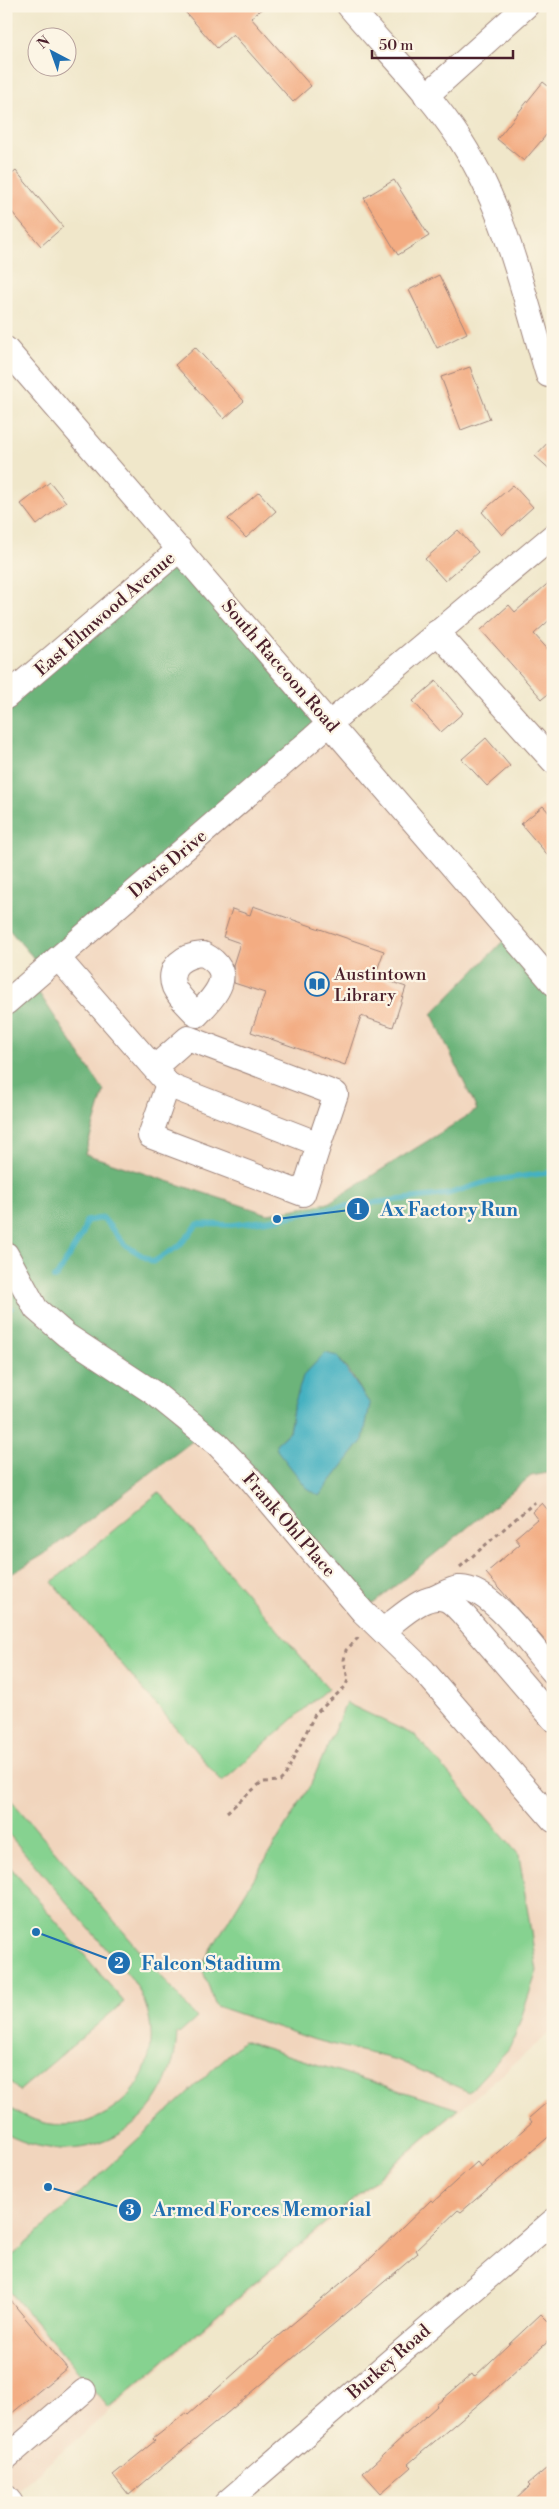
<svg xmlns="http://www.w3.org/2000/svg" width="559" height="2509" font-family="'Libre Bodoni',serif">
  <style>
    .built { fill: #f1d5bd }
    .green { fill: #86d290; stroke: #68785e }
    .forest { fill: #6cb47a; stroke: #5b6a52; fill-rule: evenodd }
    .water { fill: #44b1c1; stroke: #476876 }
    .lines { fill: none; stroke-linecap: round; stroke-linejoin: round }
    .stream { stroke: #44b1c1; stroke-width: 5.5 }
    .building { fill: #f3ac82 }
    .minor-casing { stroke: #9d837a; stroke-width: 26 }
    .path { stroke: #9d837a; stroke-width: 3; stroke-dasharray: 4 4; stroke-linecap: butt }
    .minor { stroke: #fff; stroke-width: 24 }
    .labels { text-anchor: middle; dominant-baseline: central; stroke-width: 4.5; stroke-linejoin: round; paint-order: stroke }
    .street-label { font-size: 18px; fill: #4a1f2b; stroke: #fcf5e5 }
    .poi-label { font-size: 18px; fill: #4a1f2b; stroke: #fcf5e5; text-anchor: start }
    .leader { fill: none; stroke: #1f6fb2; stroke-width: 2 }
    .callout-dot { fill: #1f6fb2; stroke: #fcf5e5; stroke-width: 2 }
    .mark-label { font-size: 15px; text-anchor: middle; font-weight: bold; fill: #fff }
    .callout-label { font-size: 19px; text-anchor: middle; font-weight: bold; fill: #1f6fb2; stroke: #fcf5e5; stroke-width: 4.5; stroke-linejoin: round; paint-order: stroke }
  </style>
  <rect width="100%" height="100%" fill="#fcf5e5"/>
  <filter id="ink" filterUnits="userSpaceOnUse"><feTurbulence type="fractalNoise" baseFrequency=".02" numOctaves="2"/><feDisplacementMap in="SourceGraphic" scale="10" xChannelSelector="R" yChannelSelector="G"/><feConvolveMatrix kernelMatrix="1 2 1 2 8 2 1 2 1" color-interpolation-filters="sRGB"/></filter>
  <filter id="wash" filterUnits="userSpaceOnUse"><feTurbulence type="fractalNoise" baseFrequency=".0096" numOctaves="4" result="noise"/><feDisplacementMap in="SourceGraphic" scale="20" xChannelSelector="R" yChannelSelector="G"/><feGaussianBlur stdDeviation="1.12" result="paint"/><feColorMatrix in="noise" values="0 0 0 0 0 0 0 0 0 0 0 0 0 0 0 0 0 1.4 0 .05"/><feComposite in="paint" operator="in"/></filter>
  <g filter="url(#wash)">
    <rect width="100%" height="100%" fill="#f0e7ca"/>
    <g class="built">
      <polygon points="330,724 511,933 433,1014 477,1110 327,1203 268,1214 84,1154 104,1091 31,981"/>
      <polygon points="203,1433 531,1476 553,1472 553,2030 6,2500 6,1577 43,1555"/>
    </g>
    <g class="green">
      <polygon points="159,1492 328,1688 222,1782 52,1582"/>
      <polygon points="346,1703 416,1736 519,1855 537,1971 512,2045 469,2092 397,2060 315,2040 216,2006 201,1966 311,1784"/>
      <path d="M6 1794 197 2018 179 2034 177 2032C174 2123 88 2177 6 2134V2105C94 2169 195 2066 131 1978L6 1831Z"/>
      <polygon points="6,1862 124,2002 19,2091 6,2077"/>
      <polygon points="243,2041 458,2109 109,2408 6,2287 6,2262"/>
    </g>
    <g class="forest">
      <polygon points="180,549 330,724 44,970 6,926 6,697"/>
      <path d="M511 933 553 983V1472L531 1476 363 1612 203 1433 43 1555 6 1577V1003L31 981 104 1091 85 1154 268 1214 328 1203 477 1110 432 1014ZM337 1356 351 1374 370 1405 276 1444 289 1432 293 1409Z"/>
    </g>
    <polygon class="water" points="325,1353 337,1356 370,1404 363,1440 319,1496 306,1487 277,1450 276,1444 289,1432 293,1409 303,1376"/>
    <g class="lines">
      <g class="stream">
        <polyline points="54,1278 57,1276 83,1233 86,1221 103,1218 125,1245 153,1262 179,1246 198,1224 232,1225 277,1219 338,1207 448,1194 489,1181 553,1172"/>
        <polyline points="6,1311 11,1308"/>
      </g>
    </g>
    <g id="blocks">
      <g class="building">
        <polygon points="180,6 265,6 251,18 311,86 293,102 233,34 217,48"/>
        <polygon points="543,82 553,90 553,127 524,161 497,139"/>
        <polygon points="16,171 63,227 41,246 6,205 6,179"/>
        <polygon points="394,180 429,236 398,255 364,198"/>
        <polygon points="439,275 467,333 437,348 409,290"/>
        <polygon points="195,347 244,401 224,419 175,365"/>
        <polygon points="470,367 490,419 461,430 441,377"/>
        <polygon points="553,437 553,472 535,456"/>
        <polygon points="50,482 66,502 37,525 21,504"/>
        <polygon points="513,485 533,507 502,535 482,512"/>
        <polygon points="259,492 276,511 246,538 228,519"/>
        <polygon points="458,530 478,552 445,581 425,559"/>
        <polygon points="553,579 553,617 534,634 553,655 553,690 542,699 481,630 509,605 515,612"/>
        <polygon points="436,681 463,713 441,732 413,701"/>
        <polygon points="486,738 510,766 487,786 462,759"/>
        <polygon points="543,806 553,817 553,861 521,824"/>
        <polygon points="253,906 384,951 375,976 406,987 393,1027 361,1016 345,1065 251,1032 265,993 234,983 233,965 240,943 223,937 232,909 250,915"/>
        <polygon points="542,1503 548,1510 553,1506 553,1650 486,1573 520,1544 515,1538 537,1519 532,1512"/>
        <polygon points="553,2097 553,2133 461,2212 458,2210 416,2250 418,2253 390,2277 129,2495 113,2475 155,2441 153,2439 186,2413 188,2415 246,2363 372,2257 431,2200 433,2202 477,2162 481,2167 532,2122 529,2118"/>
        <polygon points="6,2295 67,2368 6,2418"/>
        <polygon points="541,2314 553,2326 553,2337 487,2397 408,2464 411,2467 381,2493 363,2473 437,2406 436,2405 472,2374 474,2377"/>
        <polygon points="553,2463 553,2498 547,2503 512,2503 530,2486 528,2484"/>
      </g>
    </g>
  </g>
  <g filter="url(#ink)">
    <use href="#blocks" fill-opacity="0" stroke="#9d837a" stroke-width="1"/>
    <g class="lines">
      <g class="minor-casing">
        <g id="minor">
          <path d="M349 6C386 50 429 92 461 141 506 211 524 296 548 375"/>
          <polyline points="426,96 526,6"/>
          <polyline points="6,349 553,983"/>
          <polyline points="437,632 553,761"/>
          <polyline points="6,697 180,549"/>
          <path d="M203 954C238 972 216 995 197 1015 190 1007 179 998 174 987 166 966 185 955 203 954Z"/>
          <polyline points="58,958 168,1084 175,1088 319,1144 336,1094 188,1038 155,1067"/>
          <polyline points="6,1003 350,706 553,536"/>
          <polyline points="168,1084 150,1136 303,1194 319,1144"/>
          <polyline points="6,1254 36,1309 66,1335 154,1393 217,1444 248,1476 363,1612 424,1671 553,1820"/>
          <path d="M434 1598C441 1595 451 1589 459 1588 490 1585 534 1650 553 1672"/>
          <path d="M383 1630C399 1619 426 1590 447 1600 453 1603 458 1609 462 1613L553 1719"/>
          <polyline points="6,2458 84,2391"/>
          <polyline points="6,2497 11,2503"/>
          <polyline points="226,2503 553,2221"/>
        </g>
      </g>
      <g class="path">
        <polyline points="460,1567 535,1502"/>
        <polyline points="227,1812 262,1782 280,1781 285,1776 315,1714 345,1687 348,1680 344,1660 346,1650 359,1637"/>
      </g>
      <use href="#minor" class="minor"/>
    </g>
  </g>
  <defs>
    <g id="library-ring" transform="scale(1.25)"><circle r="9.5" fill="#fcf5e5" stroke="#1f6fb2" stroke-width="1.5"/><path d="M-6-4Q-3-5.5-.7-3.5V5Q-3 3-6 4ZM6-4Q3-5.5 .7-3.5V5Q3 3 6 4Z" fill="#1f6fb2"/></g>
  </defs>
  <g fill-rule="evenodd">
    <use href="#library-ring" x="317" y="984"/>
  </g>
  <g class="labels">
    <g class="street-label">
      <text transform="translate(105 614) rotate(-41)">East Elmwood Avenue</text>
      <text transform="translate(280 666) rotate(49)">South Raccoon Road</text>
      <text transform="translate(168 864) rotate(-40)">Davis Drive</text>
      <text transform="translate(289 1525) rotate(49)">Frank Ohl Place</text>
      <text transform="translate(389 2362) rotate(-41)">Burkey Road</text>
    </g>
    <g class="poi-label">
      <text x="334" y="974">Austintown<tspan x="334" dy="21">Library</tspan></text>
    </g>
  </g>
  <path class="leader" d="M277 1219L358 1209M36 1932L119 1963M48 2187L130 2210"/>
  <g class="callout-dot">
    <circle cx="277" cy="1219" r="5"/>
    <circle cx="36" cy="1932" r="5"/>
    <circle cx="48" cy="2187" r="5"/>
    <circle cx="358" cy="1209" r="12"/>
    <circle cx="119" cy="1963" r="12"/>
    <circle cx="130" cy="2210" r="12"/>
  </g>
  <g class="mark-label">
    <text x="358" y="1214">1</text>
    <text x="119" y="1968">2</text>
    <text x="130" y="2215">3</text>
  </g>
  <g class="callout-label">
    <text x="449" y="1216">Ax Factory Run</text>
    <text x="211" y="1970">Falcon Stadium</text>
    <text x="262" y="2216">Armed Forces Memorial</text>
  </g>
  <rect width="559" height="2509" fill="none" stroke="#fcf5e5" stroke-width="25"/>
  <g transform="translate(52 52) rotate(319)"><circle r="24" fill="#fcf5e5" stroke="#b59f9b"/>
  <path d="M0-4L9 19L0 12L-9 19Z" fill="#1f6fb2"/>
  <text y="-8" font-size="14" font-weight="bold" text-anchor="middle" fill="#4a1f2b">N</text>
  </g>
  <path d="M372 50v8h141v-8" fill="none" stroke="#4a1f2b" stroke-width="2.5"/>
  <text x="379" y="50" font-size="15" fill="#4a1f2b" stroke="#fcf5e5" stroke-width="4" paint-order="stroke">50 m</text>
</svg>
